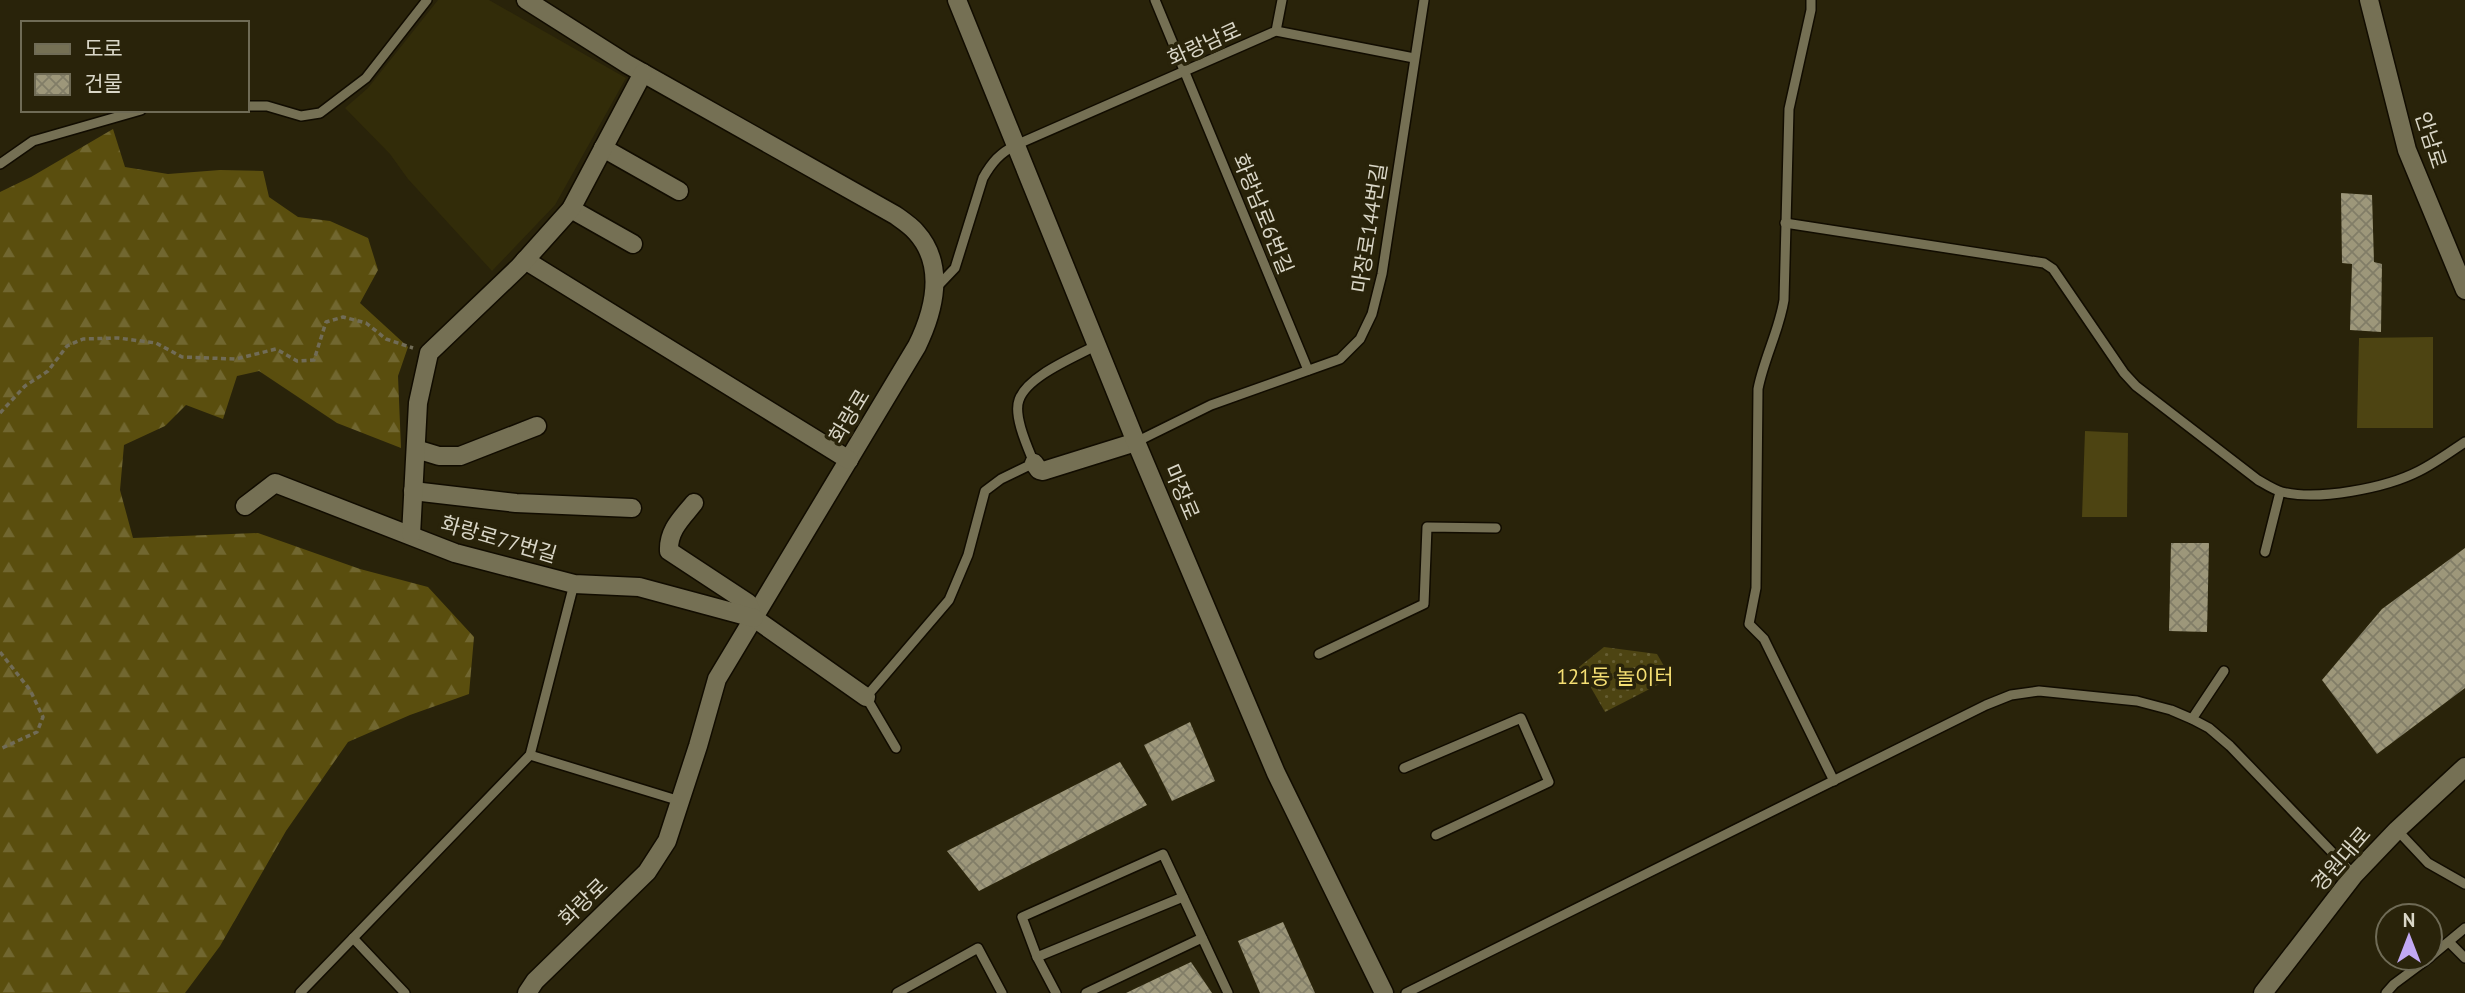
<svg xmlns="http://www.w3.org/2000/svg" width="2465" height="993" font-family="'PT Sans','Noto Sans KR',sans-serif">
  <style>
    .built { fill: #322c09 }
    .grass { fill: url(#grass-dots) }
    .forest { fill: url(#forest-firs) }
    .pitch { fill: #4d4412 }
    .building { fill: url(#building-cross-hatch) }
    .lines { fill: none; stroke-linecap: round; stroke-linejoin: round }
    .lane-casing { stroke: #110c00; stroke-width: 12 }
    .street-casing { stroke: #110c00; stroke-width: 21 }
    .secondary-casing { stroke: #110c00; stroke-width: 21 }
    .path { stroke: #716c57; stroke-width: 3.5; stroke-dasharray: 5 3.5; stroke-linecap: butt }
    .lane { stroke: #757054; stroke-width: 9 }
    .street { stroke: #757054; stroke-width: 18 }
    .secondary { stroke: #757054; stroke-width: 18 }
    .labels { text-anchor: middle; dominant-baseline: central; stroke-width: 7; stroke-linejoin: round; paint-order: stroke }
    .street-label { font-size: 21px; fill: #d9d6c7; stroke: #29230a }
    .park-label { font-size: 21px; fill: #f5df73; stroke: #29230a }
  </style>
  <defs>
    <pattern id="grass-dots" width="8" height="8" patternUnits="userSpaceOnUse" patternTransform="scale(1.75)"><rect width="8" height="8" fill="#4d4412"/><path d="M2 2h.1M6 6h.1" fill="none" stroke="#665e33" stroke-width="1.8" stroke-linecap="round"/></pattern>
    <pattern id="forest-firs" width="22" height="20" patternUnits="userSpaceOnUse" patternTransform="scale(1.75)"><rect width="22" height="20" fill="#5a4e0e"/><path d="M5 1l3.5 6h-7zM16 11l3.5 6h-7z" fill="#716730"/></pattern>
    <pattern id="building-cross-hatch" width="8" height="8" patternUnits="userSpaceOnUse" patternTransform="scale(1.75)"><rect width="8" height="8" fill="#9d977a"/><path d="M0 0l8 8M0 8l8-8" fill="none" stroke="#817d67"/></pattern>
  </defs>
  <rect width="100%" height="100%" fill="#29230a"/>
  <polygon class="built" points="438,0 489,0 626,78 555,205 492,271 408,179 390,154 345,108 368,88"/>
  <polygon class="grass" points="1604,647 1657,654 1671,678 1605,712 1579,667"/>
  <polygon class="forest" points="113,129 125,167 168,174 220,170 263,171 269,197 298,217 330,221 368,238 378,270 360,303 408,347 398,376 401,448 337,423 259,371 237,376 223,419 186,405 165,426 124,445 120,490 133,538 258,533 360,569 428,587 474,637 469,694 410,715 348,742 286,831 220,946 185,993 0,993 0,192 31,177"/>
  <g class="pitch">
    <polygon points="2433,337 2433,428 2357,428 2359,338"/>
    <polygon points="2085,431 2128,433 2127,517 2082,517"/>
  </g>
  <g class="building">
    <polygon points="2341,193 2372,195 2374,262 2382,264 2381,332 2350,330 2352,264 2342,263"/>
    <polygon points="2171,543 2209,543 2207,632 2169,631"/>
    <polygon points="2465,548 2465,688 2377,754 2322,680 2382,609"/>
    <polygon points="1190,722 1215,781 1172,801 1144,745"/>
    <polygon points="1120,762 1147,805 979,891 947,851"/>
    <polygon points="1283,922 1315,993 1260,993 1238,941"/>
    <polygon points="1191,962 1212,993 1126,993"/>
  </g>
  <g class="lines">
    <g class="lane-casing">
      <g id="lane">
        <polyline points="1155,0 1308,370"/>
        <path d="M1811 0V10L1789 109 1784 300C1779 331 1764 358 1758 389L1756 588 1749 624 1764 639 1834 781"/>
        <polyline points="1276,31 1282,0"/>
        <polyline points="247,106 267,106 301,116 320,113 366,78 427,0"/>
        <polyline points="0,164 33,141 141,110"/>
        <path d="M1785 223 2044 263 2053 269 2124 373 2136 386 2258 480C2265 484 2274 490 2282 492 2318 501 2386 488 2419 471 2435 463 2450 452 2465 442"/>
        <path d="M935 289 955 268 983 178C992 162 1000 153 1016 145L1276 31 1414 58"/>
        <polyline points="1136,442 1211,405 1340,359 1360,339 1372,314 1382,274 1424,0"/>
        <polyline points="2265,552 2280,492"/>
        <polyline points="1319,654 1424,604 1427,527 1496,528"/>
        <polyline points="2192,719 2224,671"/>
        <path d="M896 748 866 697 949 600 968 555 985 491 1001 479 1034 463C1028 448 1013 416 1019 400 1027 376 1075 357 1097 345"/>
        <polyline points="530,755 680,801"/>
        <polyline points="1404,768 1521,718 1549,782 1436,835"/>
        <polyline points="2397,830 2428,863 2465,884"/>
        <polyline points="353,938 405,993"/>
        <polyline points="2449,942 2465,958"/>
        <polyline points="1037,957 1183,897"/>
        <polyline points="2430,957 2465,928"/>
        <polyline points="300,993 530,755 574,584"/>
        <polyline points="897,993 978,948 1002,993"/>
        <polyline points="1056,993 1037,957 1022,917 1163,854 1228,993"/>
        <polyline points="1086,993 1202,938"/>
        <polyline points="1406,993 1986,705 2011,695 2039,691 2137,701 2171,710 2192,719 2209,728 2230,746 2354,875"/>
        <polyline points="2386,993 2394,984 2429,958"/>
      </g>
    </g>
    <g class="street-casing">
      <g id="street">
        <path d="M526 0 627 64 895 215C902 220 911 226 916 232 946 265 934 311 917 346L717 679 698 746 667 841 647 872 535 981 527 993"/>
        <polyline points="603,148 679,191"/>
        <polyline points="571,209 633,244"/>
        <polyline points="525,260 849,460"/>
        <polyline points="416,449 439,456 460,456 537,426"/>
        <polyline points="1034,463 1039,470 1043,471 1136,442"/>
        <polyline points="413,491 516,503 632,508"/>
        <path d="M694 503C682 518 668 530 669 551L748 603 754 618 866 697"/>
        <polyline points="245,506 275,483 455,553 574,584 639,587 754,618"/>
        <polyline points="411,535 418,403 429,353 519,267 571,209 643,73"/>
      </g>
    </g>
    <g class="secondary-casing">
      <g id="secondary">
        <polyline points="957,0 1136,442 1276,773 1384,993"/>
        <polyline points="2369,0 2407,150 2465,290"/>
        <polyline points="2263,993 2354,875 2397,830 2465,767"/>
      </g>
    </g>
    <g class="path">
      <polyline points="0,413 25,386 48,371 67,346 83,339 118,338 156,343 182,357 236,359 276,349 297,361 314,360 326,322 343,317 366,323 386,339 413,348"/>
      <polyline points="0,652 30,690 43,717 37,732 0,749"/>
    </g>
    <use href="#lane" class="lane"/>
    <use href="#street" class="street"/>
    <use href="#secondary" class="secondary"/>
  </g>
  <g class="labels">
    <g class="street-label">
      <text transform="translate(1204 44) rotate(-24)">화랑남로</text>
      <text transform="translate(2431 140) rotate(72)">안남로</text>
      <text transform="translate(1263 214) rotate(68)">화랑남로6번길</text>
      <text transform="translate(1369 228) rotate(-81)">마장로144번길</text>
      <text transform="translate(849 416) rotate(-59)">화랑로</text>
      <text transform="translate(1182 492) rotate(67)">마장로</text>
      <text transform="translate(499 539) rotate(16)">화랑로77번길</text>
      <text transform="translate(2341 859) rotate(-49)">경원대로</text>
      <text transform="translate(583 902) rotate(-44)">화랑로</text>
    </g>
    <g class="park-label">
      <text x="1615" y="676">121동 놀이터</text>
    </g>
  </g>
  <rect x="21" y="21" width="228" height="91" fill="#29230a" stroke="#6f6b56" stroke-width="2"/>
  <rect x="35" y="44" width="35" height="10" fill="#757054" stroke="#6f6b56" stroke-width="2"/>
  <text x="84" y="56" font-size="21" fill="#d9d6c7">도로</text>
  <rect x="35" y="74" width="35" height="21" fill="url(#building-cross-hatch)" stroke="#6f6b56" stroke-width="2"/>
  <text x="84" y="91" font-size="21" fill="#d9d6c7">건물</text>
  <g transform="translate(2409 937)"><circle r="33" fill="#29230a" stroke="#6f6b56" stroke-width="2"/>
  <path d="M0-5L12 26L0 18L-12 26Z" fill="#c1a8f3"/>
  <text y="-10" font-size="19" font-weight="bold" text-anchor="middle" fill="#d9d6c7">N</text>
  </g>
</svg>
